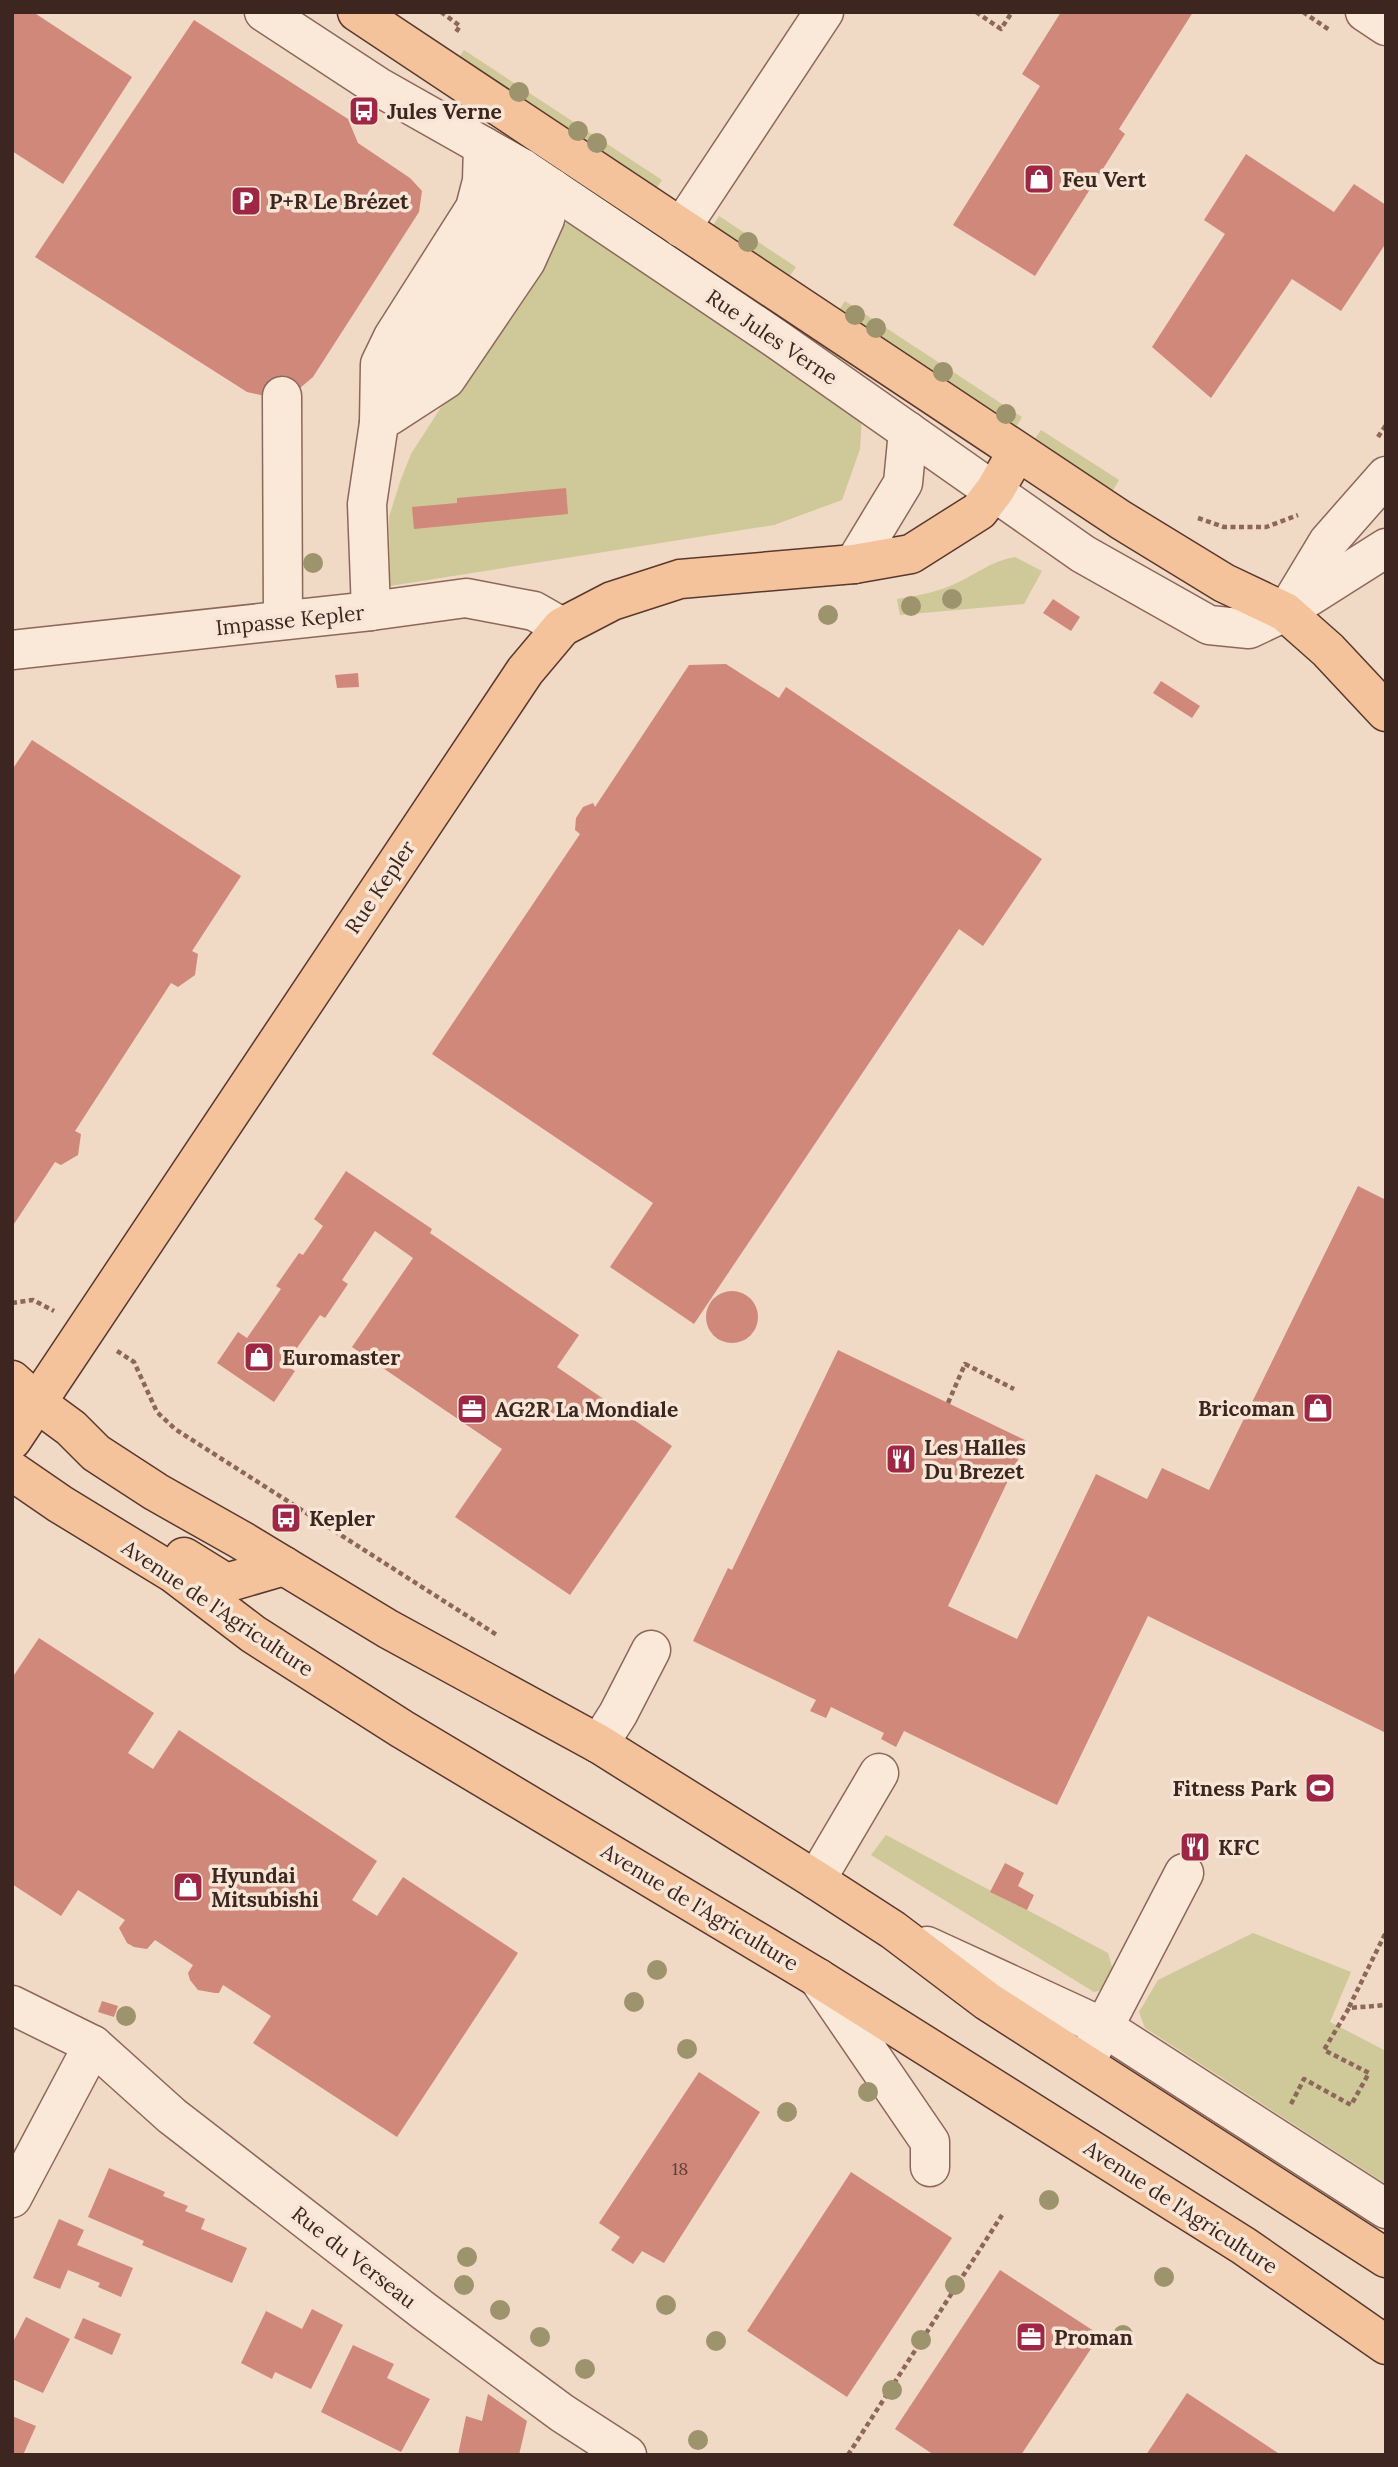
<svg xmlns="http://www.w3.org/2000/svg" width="1398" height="2467" font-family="Lora,serif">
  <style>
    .green { fill: #cfc898 }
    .building { fill: #d0887a }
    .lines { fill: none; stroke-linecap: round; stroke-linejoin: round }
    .minor-casing { stroke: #8d685a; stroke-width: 41 }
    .major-casing { stroke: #5a382e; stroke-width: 41 }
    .path { stroke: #8d685a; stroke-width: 4.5; stroke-dasharray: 5 3.5; stroke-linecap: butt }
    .minor { stroke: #fae8d9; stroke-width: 38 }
    .major { stroke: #f4c39c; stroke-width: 38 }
    .tree { fill: #9d936c }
    .labels { text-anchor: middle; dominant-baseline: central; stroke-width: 7; stroke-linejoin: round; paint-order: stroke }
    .number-label { font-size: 18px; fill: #613e36 }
    .poi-label { font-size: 21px; font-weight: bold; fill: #3c261f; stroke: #f7e5d5; text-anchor: start }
    .street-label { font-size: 21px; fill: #3c261f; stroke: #f7e5d5 }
  </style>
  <rect width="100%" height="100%" fill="#f0d9c5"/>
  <g class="green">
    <polygon points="464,50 662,180 656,189 458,59"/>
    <polygon points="719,216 796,267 789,277 712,227"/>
    <polygon points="571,221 862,416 860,449 842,500 774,525 390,586 389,517 400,482 411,454 557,227"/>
    <polygon points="845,301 1022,417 1016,427 839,310"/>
    <polygon points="1041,430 1119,480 1113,490 1034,440"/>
    <path d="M1015 557 1042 571 1024 604 900 615 897 599C915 596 933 593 950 586 973 577 990 561 1015 557Z"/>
    <polygon points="886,1835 1108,1953 1114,1974 1109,1988 1094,1992 871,1855"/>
    <polygon points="1253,1933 1351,1972 1330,2022 1386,2051 1386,2184 1145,2028 1139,2012 1158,1980"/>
  </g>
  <g class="building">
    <polygon points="12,12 33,12 132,77 63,184 12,151"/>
    <polygon points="1061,12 1193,12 1119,129 1125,134 1035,276 953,225 1040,86 1022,74"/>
    <polygon points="194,20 348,119 358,143 410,178 422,191 419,212 313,377 300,388 282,396 265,396 247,392 35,257"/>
    <polygon points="1246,154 1334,212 1354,184 1386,205 1386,243 1341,311 1292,279 1211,398 1152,347 1225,234 1204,220"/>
    <polygon points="566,488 568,514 414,529 412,507 457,503 457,498"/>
    <polygon points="1053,599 1080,617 1071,631 1043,613"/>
    <polygon points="726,664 779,698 786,687 1042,859 983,946 959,929 694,1324 610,1267 653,1203 432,1054 580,834 575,830 576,818 583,807 593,803 595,807 689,665"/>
    <polygon points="358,673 359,687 337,688 335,675"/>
    <polygon points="1161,681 1200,706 1192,718 1153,693"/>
    <polygon points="32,740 241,876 192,951 198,954 195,975 178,987 171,983 75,1131 81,1134 78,1155 61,1165 55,1162 12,1227 12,770"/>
    <polygon points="346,1171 432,1229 430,1233 579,1335 557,1367 672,1446 570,1595 455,1517 502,1449 352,1347 413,1258 375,1231 342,1280 348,1284 325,1318 320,1315 285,1365 295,1371 274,1402 217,1363 238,1332 247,1338 281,1289 276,1286 299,1253 303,1255 323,1226 314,1219"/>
    <polygon points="1358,1186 1386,1200 1386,1733 1148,1616 1057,1805 904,1731 896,1747 881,1739 884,1733 831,1707 826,1718 810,1711 816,1700 693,1641 728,1568 732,1570 838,1350 1027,1441 948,1606 1017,1639 1096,1474 1147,1499 1162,1468 1209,1490"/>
    <circle cx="732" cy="1317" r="26"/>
    <polygon points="39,1638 154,1713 128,1753 153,1769 179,1730 377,1861 352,1900 377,1916 403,1877 518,1953 397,2137 253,2043 271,2016 223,1985 219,1993 215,1993 198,1990 190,1980 188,1973 193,1965 155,1940 147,1949 134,1947 127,1943 119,1928 125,1920 78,1890 61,1916 12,1884 12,1678"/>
    <polygon points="1005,1863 1024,1873 1018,1886 1034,1895 1027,1910 990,1892"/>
    <polygon points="102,2001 118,2006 114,2017 98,2012"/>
    <polygon points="699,2072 760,2112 664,2263 642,2251 633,2264 611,2250 620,2237 599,2223"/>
    <polygon points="109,2168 165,2192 163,2196 188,2206 185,2211 205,2219 201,2229 247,2248 232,2283 142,2245 144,2241 88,2217"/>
    <polygon points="851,2172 952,2238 847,2397 747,2331"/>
    <polygon points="59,2219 84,2230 77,2245 133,2268 121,2297 98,2287 100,2283 68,2270 60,2289 33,2278"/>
    <polygon points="1000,2270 1100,2335 1021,2455 934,2455 895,2429"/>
    <polygon points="312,2309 343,2325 311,2389 275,2372 272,2379 241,2363 266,2311 302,2329"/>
    <polygon points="26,2317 70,2339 43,2393 12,2379 12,2344"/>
    <polygon points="83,2318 121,2334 112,2355 74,2338"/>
    <polygon points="353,2345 394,2364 387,2378 430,2399 401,2452 321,2412"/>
    <polygon points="1187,2393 1281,2455 1146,2455"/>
    <polygon points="488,2394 527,2421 519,2455 458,2455 466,2416 482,2421"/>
    <polygon points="12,2416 36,2426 23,2455 12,2455"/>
  </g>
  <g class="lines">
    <g class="minor-casing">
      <g id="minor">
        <polyline points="264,12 377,86 522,168 775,338 1083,554 1209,625 1249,629 1285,612 1386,548"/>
        <polyline points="1365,12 1386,26"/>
        <polyline points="681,228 824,12"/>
        <polyline points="282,396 283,620"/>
        <polyline points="389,416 446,379 526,261 545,219 552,188"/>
        <polyline points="379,423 380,364 393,337 475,208 482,181 483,146"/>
        <polyline points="854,564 903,483 908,431"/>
        <polyline points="1290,605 1328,542 1386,476"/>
        <polyline points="371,611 367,504 379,423 507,222 522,168"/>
        <polyline points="12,650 371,611 466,598 534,611 562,627"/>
        <polyline points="599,1744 618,1714 651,1650"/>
        <polyline points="816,1880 879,1773"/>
        <polyline points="927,1946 1105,2028 1386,2209"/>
        <polyline points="818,1978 930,2142 930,2167"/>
        <polyline points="12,2005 93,2045 172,2116 424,2311 562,2413 627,2455"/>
        <polyline points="1093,2048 1184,1873"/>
        <polyline points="12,2198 93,2045"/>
      </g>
    </g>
    <g class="major-casing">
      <g id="major">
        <polyline points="357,12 1121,520 1224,583 1285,612 1328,650 1386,712"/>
        <polyline points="12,1380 37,1403 71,1428 96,1453 156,1492 241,1540 388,1629 599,1744 816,1880 893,1930 987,2001 1386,2258"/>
        <polyline points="12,1440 525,671 562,627 612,601 680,579 854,564 911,554 979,511 995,490 1017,452"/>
        <polyline points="12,1471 60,1504 173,1573 253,1634 402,1729 818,1978 1244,2246 1386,2345"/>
        <polyline points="184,1557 226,1583 284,1566"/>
      </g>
    </g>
    <g class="path">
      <polyline points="441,12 460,26 456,32"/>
      <polyline points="976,12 1001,29 1012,12"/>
      <polyline points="1303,12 1331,31"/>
      <polyline points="1378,437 1386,425"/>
      <polyline points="1198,518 1224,527 1266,527 1298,515"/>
      <polyline points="12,1303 33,1300 54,1311"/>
      <polyline points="117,1351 134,1362 157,1412 175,1429 497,1635"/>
      <polyline points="948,1403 965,1364 1014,1389"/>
      <polyline points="1349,2007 1386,1932"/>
      <polyline points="1291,2104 1304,2079 1351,2105 1369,2073 1324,2050 1349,2008 1386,2005"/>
      <polyline points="848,2455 1002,2215"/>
    </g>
    <use href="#minor" class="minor"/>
    <use href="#major" class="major"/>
  </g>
  <g class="tree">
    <circle cx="519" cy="92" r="10"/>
    <circle cx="578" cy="131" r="10"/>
    <circle cx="597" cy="143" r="10"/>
    <circle cx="748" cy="242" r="10"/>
    <circle cx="855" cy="315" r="10"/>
    <circle cx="876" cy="328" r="10"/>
    <circle cx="943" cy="372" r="10"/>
    <circle cx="1006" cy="414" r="10"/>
    <circle cx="313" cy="563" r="10"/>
    <circle cx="952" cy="599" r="10"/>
    <circle cx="911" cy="606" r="10"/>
    <circle cx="828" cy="615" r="10"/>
    <circle cx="657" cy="1970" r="10"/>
    <circle cx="634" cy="2002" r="10"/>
    <circle cx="126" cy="2016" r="10"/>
    <circle cx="687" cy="2049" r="10"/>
    <circle cx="868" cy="2092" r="10"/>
    <circle cx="787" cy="2112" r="10"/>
    <circle cx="1049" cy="2200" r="10"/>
    <circle cx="467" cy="2257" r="10"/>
    <circle cx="1164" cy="2277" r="10"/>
    <circle cx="464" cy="2285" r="10"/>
    <circle cx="955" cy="2285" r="10"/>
    <circle cx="666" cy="2305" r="10"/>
    <circle cx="500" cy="2310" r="10"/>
    <circle cx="1123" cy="2335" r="10"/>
    <circle cx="540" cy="2337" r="10"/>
    <circle cx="921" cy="2340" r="10"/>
    <circle cx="716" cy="2341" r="10"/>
    <circle cx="585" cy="2369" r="10"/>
    <circle cx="892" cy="2390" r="10"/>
    <circle cx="698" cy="2440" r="10"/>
  </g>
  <defs>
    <g id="bus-square" transform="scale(1.575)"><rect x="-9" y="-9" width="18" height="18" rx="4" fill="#9e2746" stroke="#f7e5d5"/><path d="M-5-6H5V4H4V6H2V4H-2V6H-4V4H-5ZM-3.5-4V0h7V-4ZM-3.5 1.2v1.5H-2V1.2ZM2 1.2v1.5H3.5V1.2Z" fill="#fff"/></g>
    <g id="shop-square" transform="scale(1.575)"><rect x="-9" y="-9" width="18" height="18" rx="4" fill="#9e2746" stroke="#f7e5d5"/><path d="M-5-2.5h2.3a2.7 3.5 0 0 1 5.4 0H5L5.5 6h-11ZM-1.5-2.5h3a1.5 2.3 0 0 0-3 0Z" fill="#fff"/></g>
    <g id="parking-square" transform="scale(1.575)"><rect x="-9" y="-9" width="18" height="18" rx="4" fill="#9e2746" stroke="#f7e5d5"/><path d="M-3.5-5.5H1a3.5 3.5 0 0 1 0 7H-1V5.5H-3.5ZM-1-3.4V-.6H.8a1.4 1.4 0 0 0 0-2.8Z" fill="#fff"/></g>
    <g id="office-square" transform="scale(1.575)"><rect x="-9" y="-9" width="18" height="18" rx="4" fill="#9e2746" stroke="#f7e5d5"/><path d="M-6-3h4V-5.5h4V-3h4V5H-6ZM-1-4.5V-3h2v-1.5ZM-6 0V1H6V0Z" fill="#fff"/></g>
    <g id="restaurant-square" transform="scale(1.575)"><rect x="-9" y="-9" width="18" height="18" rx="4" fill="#9e2746" stroke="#f7e5d5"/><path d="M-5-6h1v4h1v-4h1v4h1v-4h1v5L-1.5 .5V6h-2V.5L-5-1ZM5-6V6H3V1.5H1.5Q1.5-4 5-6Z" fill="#fff"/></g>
    <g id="stadium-square" transform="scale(1.575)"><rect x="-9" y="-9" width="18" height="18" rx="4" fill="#9e2746" stroke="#f7e5d5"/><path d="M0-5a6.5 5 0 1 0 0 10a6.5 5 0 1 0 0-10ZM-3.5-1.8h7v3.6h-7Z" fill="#fff"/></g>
  </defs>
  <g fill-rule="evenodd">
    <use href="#bus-square" x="364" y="111"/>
    <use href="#shop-square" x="1039" y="179"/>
    <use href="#parking-square" x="246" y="201"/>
    <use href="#shop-square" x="259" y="1357"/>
    <use href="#shop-square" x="1318" y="1408"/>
    <use href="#office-square" x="472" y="1409"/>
    <use href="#restaurant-square" x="901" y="1459"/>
    <use href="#bus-square" x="286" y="1518"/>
    <use href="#stadium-square" x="1320" y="1788"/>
    <use href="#restaurant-square" x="1195" y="1847"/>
    <use href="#shop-square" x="188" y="1887"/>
    <use href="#office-square" x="1031" y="2337"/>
  </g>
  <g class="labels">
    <g class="number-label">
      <text x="680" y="2168">18</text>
    </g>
    <g class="poi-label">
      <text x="387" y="111">Jules Verne</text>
      <text x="1062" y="179">Feu Vert</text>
      <text x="269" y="201">P+R Le Brézet</text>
      <text x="282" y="1357">Euromaster</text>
      <text x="1295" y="1408" text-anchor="end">Bricoman</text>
      <text x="495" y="1409">AG2R La Mondiale</text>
      <text x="924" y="1447">Les Halles<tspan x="924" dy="24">Du Brezet</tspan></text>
      <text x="309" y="1518">Kepler</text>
      <text x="1297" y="1788" text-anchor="end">Fitness Park</text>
      <text x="1218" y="1847">KFC</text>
      <text x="211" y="1875">Hyundai<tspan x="211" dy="24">Mitsubishi</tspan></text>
      <text x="1054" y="2337">Proman</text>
    </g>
    <g class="street-label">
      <text transform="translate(772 337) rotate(34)">Rue Jules Verne</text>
      <text transform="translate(290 620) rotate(-6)">Impasse Kepler</text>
      <text transform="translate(380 887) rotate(-56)">Rue Kepler</text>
      <text transform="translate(218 1608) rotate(34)">Avenue de l'Agriculture</text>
      <text transform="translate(700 1907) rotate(31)">Avenue de l'Agriculture</text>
      <text transform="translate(1181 2207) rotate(33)">Avenue de l'Agriculture</text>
      <text transform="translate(354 2257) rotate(38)">Rue du Verseau</text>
    </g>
  </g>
  <rect width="1398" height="2467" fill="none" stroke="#3c261f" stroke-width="28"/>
</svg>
